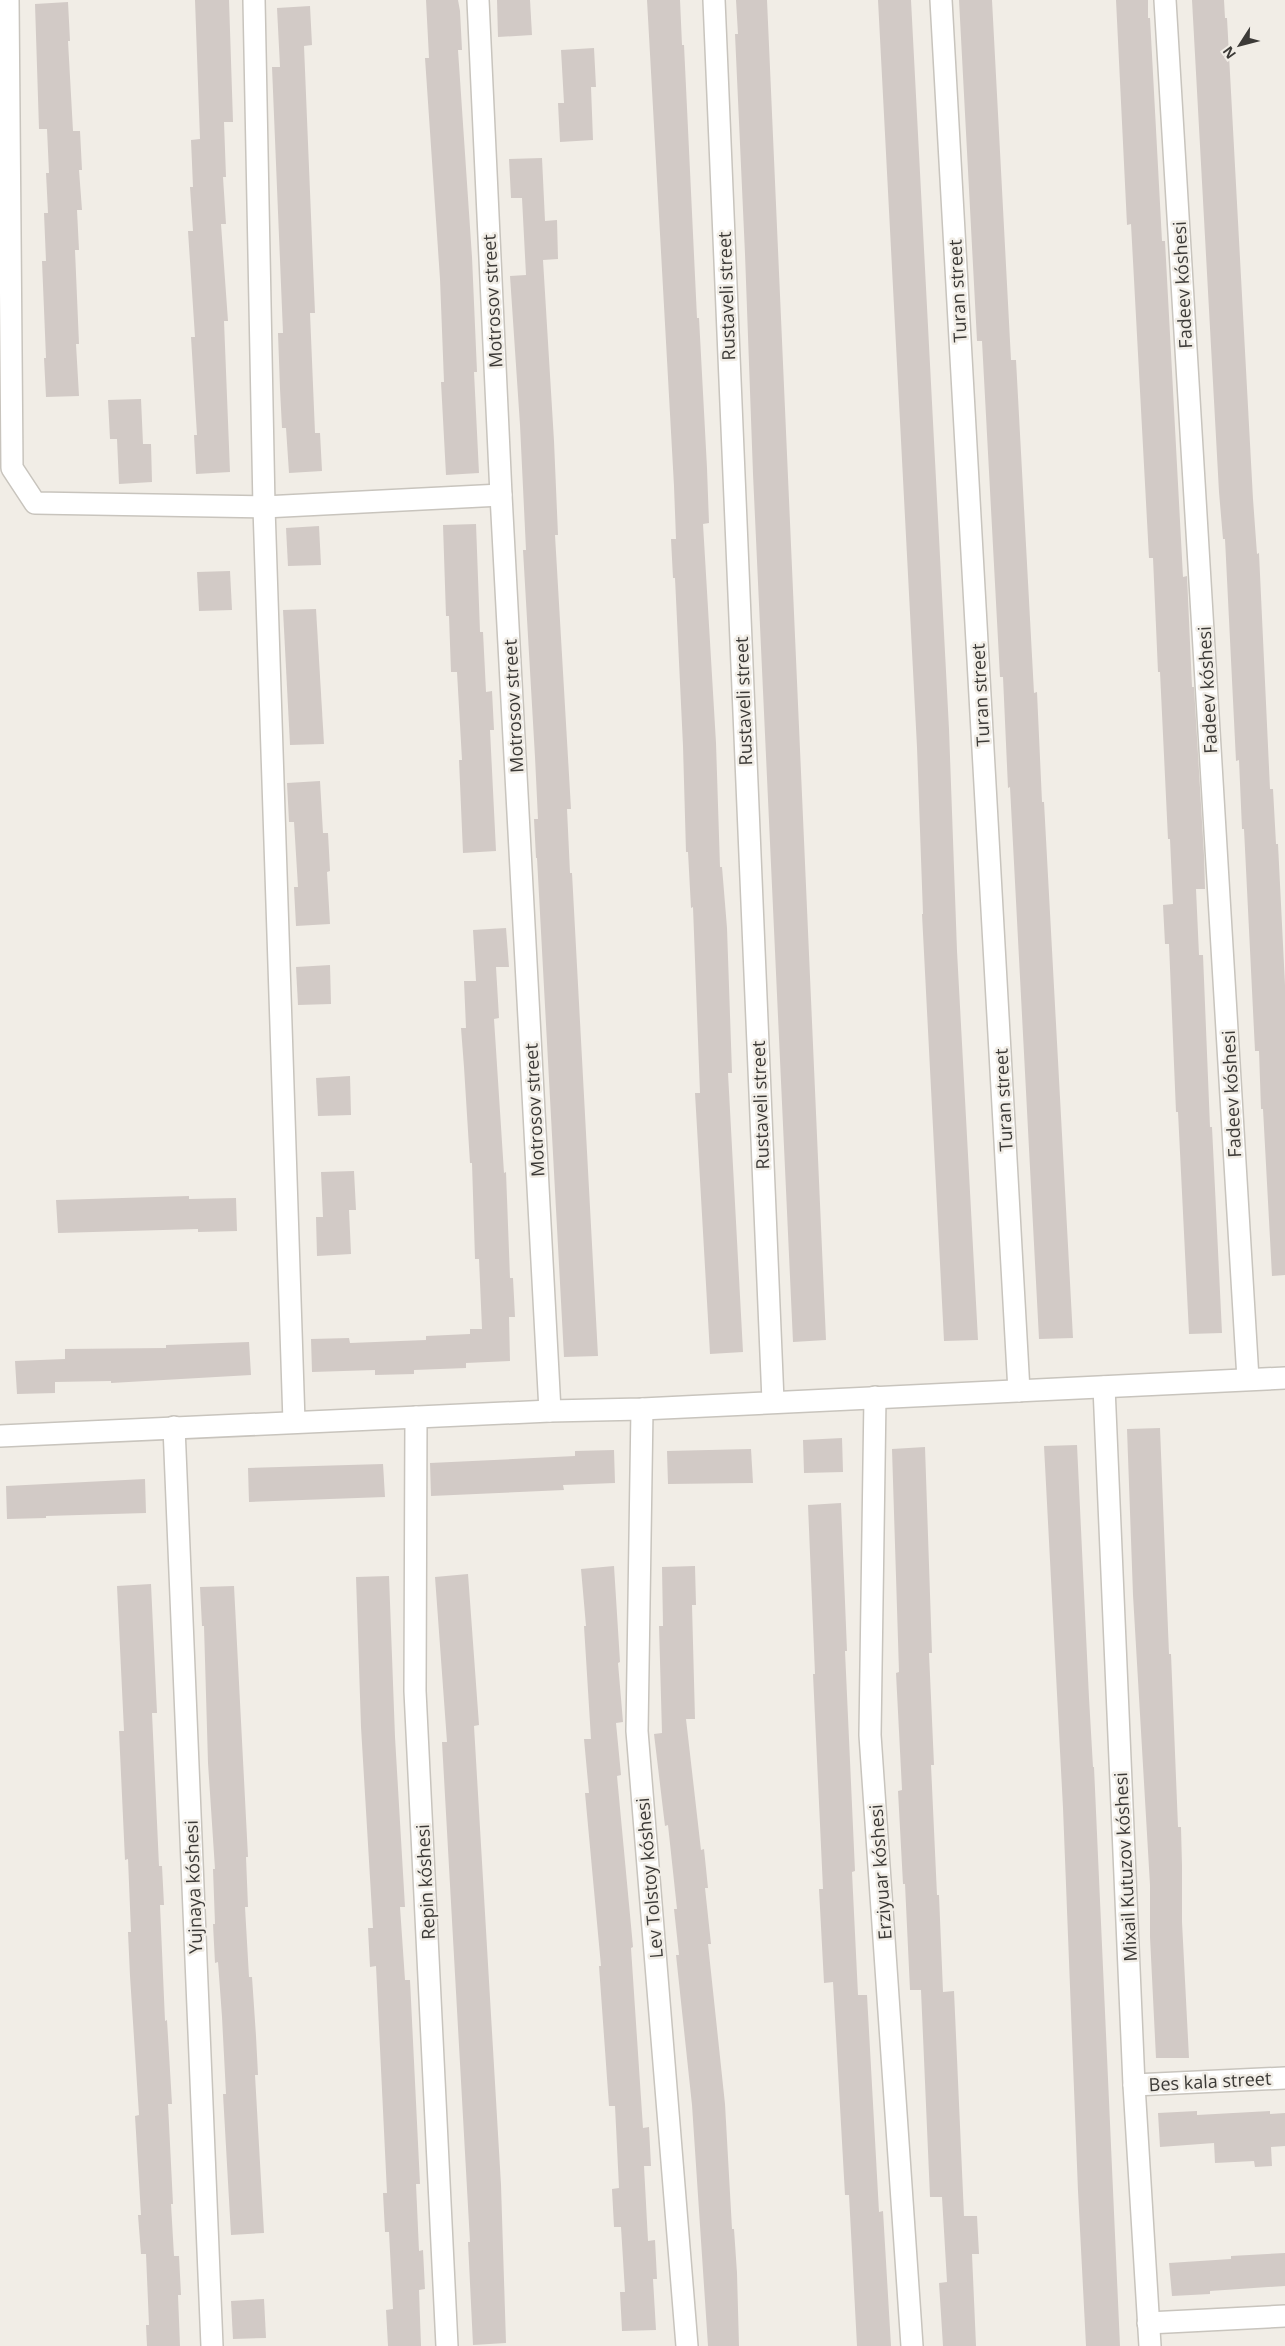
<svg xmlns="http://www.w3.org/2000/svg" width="1285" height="2346" font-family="'Open Sans',sans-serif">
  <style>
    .building { fill: #d2cac6 }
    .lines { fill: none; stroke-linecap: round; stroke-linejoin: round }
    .minor-casing { stroke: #c8c4bd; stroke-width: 24 }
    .minor { stroke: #fff; stroke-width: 21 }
    .labels { text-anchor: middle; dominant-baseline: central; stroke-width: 5; stroke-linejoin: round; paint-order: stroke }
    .street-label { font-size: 18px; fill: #3c3a37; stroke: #f1ede6 }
  </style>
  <rect width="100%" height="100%" fill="#f1ede6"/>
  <g class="building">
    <polygon points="195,0 229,0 233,122 224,122 226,177 223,177 226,224 221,224 228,321 224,321 230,472 196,474 194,435 197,435 191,337 195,337 188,231 193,231 190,187 193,187 191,140 200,139"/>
    <polygon points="426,0 458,0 460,11 462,50 458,50 472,257 477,372 474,372 479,473 446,475 441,382 444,382 440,279 425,58 429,58"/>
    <polygon points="497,0 530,0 532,35 498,37"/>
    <polygon points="647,0 680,0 682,45 684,45 697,318 699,318 707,468 709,523 703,524 716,743 720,867 722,867 727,928 732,1073 728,1073 743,1352 710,1354 695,1093 700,1093 693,907 691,908 688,852 686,852 683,746 675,578 673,578 671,539 676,539 674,486"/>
    <polygon points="736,0 767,0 826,1340 793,1342 753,474 745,254 735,34 738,34"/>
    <polygon points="878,0 911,0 949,729 957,951 978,1340 944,1341 922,914 923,914 917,747"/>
    <polygon points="959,0 992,0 1011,360 1016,360 1034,693 1037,692 1042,802 1044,802 1073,1338 1039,1339 1010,787 1008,788 1003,677 1000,677 982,341 977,341"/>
    <polygon points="1116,0 1148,0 1148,18 1150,18 1162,241 1165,241 1183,577 1187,576 1192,687 1194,687 1204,855 1205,889 1196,889 1199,955 1203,955 1210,1127 1212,1127 1222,1333 1189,1334 1178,1112 1176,1112 1169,944 1165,944 1163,905 1173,904 1170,839 1168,839 1160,672 1158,672 1153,558 1149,558 1131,224 1127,225"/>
    <polygon points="1192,0 1224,0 1225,18 1227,18 1253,499 1257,554 1259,553 1270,789 1273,789 1276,844 1278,844 1285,985 1285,1275 1272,1276 1263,1109 1261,1109 1259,1051 1255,1051 1244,829 1242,829 1239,760 1236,761 1225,539 1223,539 1219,492"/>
    <polygon points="68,2 70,41 68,41 73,131 80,131 82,170 79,170 82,210 77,210 79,250 75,250 79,344 76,344 79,396 46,397 44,358 46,358 42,261 46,261 44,213 48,213 46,173 49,173 47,129 39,129 35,4"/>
    <polygon points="310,6 312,45 304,46 315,313 310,313 315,433 320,433 322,471 289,473 286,428 282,428 280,389 278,333 283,333 272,67 280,67 277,8"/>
    <polygon points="594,48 596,87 591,87 593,140 560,142 558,103 564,103 561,50"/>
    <polygon points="542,158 545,221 557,220 558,259 543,260 554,441 558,535 555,535 571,809 567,809 570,873 572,873 598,1356 564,1357 537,858 536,858 534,819 538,819 535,757 523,550 526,550 520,425 510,276 526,275 522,198 511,198 509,159"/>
    <polygon points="141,399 143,444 151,444 152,482 119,484 117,439 110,439 108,400"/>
    <polygon points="476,524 480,632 483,632 486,692 492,691 494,730 490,730 496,851 463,853 459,760 462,760 457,672 451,672 449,616 446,616 443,525"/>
    <polygon points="319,526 321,565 288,566 286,528"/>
    <polygon points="230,571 232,610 199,611 197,572"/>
    <polygon points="316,609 324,744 290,745 283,610"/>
    <polygon points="320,781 323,833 328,833 330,871 327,872 330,924 296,926 294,887 298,887 294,822 289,822 287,783"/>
    <polygon points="506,928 509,967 496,967 499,1018 494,1019 504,1173 506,1172 510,1278 513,1278 515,1317 509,1317 510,1361 466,1363 466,1368 414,1370 414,1374 375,1375 375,1370 312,1372 311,1339 349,1338 350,1343 426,1340 426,1336 470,1334 470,1329 482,1329 479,1259 475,1259 472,1163 470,1163 464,1067 461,1028 466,1028 464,981 476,981 473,930"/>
    <polygon points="330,965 331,1004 298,1005 296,967"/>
    <polygon points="350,1076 351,1115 318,1116 316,1078"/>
    <polygon points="354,1171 356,1210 349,1210 351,1254 317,1256 316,1217 323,1217 321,1172"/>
    <polygon points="189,1196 189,1199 236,1198 237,1231 198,1232 198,1229 58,1233 56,1200"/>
    <polygon points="249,1342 251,1375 111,1383 111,1381 55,1382 55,1393 17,1394 15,1361 65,1359 65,1349 166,1348 166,1345"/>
    <polygon points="1160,1428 1166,1580 1169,1654 1171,1654 1178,1827 1181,1827 1182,1866 1182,1922 1189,2058 1156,2058 1150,1937 1150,1885 1133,1595 1127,1429"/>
    <polygon points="842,1438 843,1472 804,1473 803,1440"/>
    <polygon points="1077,1445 1089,1698 1093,1767 1094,1767 1120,2346 1086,2346 1078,2191 1063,1808 1044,1446"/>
    <polygon points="925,1447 932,1653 929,1653 934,1765 931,1765 937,1895 939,1895 943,1992 954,1991 964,2216 977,2216 979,2254 972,2254 976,2346 943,2346 939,2283 947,2282 942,2197 930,2197 921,1990 910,1990 905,1884 903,1884 898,1791 902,1790 896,1673 899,1672 892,1449"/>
    <polygon points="751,1449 753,1483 668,1484 667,1451"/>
    <polygon points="614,1450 615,1483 563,1485 564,1490 431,1496 430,1463 575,1456 575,1451"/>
    <polygon points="383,1464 385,1497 249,1502 248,1468"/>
    <polygon points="145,1479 146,1513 46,1516 46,1518 7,1519 6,1486"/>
    <polygon points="841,1503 847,1651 845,1651 855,1871 852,1872 858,1995 867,1995 879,2212 883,2211 891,2346 857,2346 849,2195 845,2195 833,1982 824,1983 819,1889 823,1889 813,1674 815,1674 808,1505"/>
    <polygon points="614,1566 620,1662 618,1663 623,1722 616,1723 621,1775 617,1776 633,1947 631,1948 643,2128 649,2127 651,2166 644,2166 648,2241 655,2240 657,2279 653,2279 656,2330 622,2331 620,2292 625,2292 621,2227 614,2227 612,2189 619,2188 615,2106 609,2106 599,1966 601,1966 585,1793 589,1793 584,1739 591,1739 584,1626 586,1626 581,1569"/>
    <polygon points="695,1566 696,1605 692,1605 695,1719 686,1719 701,1850 704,1849 708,1888 705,1888 711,1944 708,1944 725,2104 732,2229 734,2229 737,2273 739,2346 708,2346 692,2105 676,1955 679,1955 674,1909 677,1909 668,1825 665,1826 654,1734 662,1733 659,1626 663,1626 662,1567"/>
    <polygon points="468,1574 479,1725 474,1726 501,2185 506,2343 473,2345 468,2242 470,2242 442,1742 447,1742 435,1577"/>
    <polygon points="389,1576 395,1737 405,1907 400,1907 405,1980 410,1980 420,2184 416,2184 419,2251 423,2250 425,2289 419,2290 421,2346 388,2346 386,2310 393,2309 389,2232 385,2232 383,2193 387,2193 376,1966 370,1967 368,1928 373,1928 361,1727 356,1577"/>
    <polygon points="151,1584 157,1713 152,1713 159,1866 162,1866 164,1905 160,1905 165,2021 167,2020 172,2104 168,2104 173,2204 171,2204 174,2256 179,2256 181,2295 178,2295 180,2346 147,2346 146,2325 149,2325 146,2254 141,2254 138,2215 141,2215 135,2116 139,2115 130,1976 128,1932 131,1932 128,1859 125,1860 119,1731 124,1731 117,1586"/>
    <polygon points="234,1586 248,1857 246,1857 248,1907 245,1907 249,1977 252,1977 256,2036 258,2075 255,2075 264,2233 231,2235 223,2094 226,2094 222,2017 218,1962 215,1963 213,1924 215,1924 213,1869 215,1869 208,1763 204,1626 202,1626 200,1587"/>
    <polygon points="1197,2111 1197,2115 1270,2111 1270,2114 1285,2113 1285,2146 1271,2147 1272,2166 1255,2167 1254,2161 1215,2163 1214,2143 1160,2147 1158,2113"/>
    <polygon points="1285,2253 1285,2286 1210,2291 1210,2294 1172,2296 1169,2263 1231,2259 1231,2256"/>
    <polygon points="264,2299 266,2338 233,2339 231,2301"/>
  </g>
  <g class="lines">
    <g class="minor-casing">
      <g id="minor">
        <polyline points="8,0 12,468 35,503 264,507 501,495"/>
        <polyline points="254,0 264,507 294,1422"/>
        <polyline points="478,0 501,495 550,1411"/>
        <polyline points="714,0 773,1401"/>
        <polyline points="941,0 1019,1391"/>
        <polyline points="1165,0 1248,1379"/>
        <polyline points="1104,1387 1134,2085 1150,2346"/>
        <polyline points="875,1397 870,1735 912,2346"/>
        <polyline points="642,1409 637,1731 687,2346"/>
        <polyline points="416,1417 415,1691 447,2346"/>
        <polyline points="174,1427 212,2346"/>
        <polyline points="0,1436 550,1411 642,1409 1285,1378"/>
        <polyline points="1134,2085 1285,2078"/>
        <polyline points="1148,2323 1285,2316"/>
      </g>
    </g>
    <use href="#minor" class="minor"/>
  </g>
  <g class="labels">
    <g class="street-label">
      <text transform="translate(1182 285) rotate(-93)">Fadeev kóshesi</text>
      <text transform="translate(957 291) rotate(-93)">Turan street</text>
      <text transform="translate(726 296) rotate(-92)">Rustaveli street</text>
      <text transform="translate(492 301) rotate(-93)">Motrosov street</text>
      <text transform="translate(1207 690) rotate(-93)">Fadeev kóshesi</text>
      <text transform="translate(980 695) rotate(-93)">Turan street</text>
      <text transform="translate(743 701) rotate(-92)">Rustaveli street</text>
      <text transform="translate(513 706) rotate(-93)">Motrosov street</text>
      <text transform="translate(1231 1094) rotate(-93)">Fadeev kóshesi</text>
      <text transform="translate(1003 1100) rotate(-93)">Turan street</text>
      <text transform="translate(760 1105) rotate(-92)">Rustaveli street</text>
      <text transform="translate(534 1110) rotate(-93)">Motrosov street</text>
      <text transform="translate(1125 1867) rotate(-93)">Mixail Kutuzov kóshesi</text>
      <text transform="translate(880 1872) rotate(-94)">Erziyuar kóshesi</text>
      <text transform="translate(649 1878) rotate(-95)">Lev Tolstoy kóshesi</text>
      <text transform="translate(425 1882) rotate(-93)">Repin kóshesi</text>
      <text transform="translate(193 1887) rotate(-92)">Yujnaya kóshesi</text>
      <text transform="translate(1210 2081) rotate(-3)">Bes kala street</text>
    </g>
  </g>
  <g transform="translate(1240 45) rotate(234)" stroke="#f1ede6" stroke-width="4" paint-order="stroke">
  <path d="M0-4L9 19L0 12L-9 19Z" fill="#3c3a37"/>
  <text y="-8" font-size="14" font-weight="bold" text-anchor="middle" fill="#3c3a37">N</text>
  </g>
</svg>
